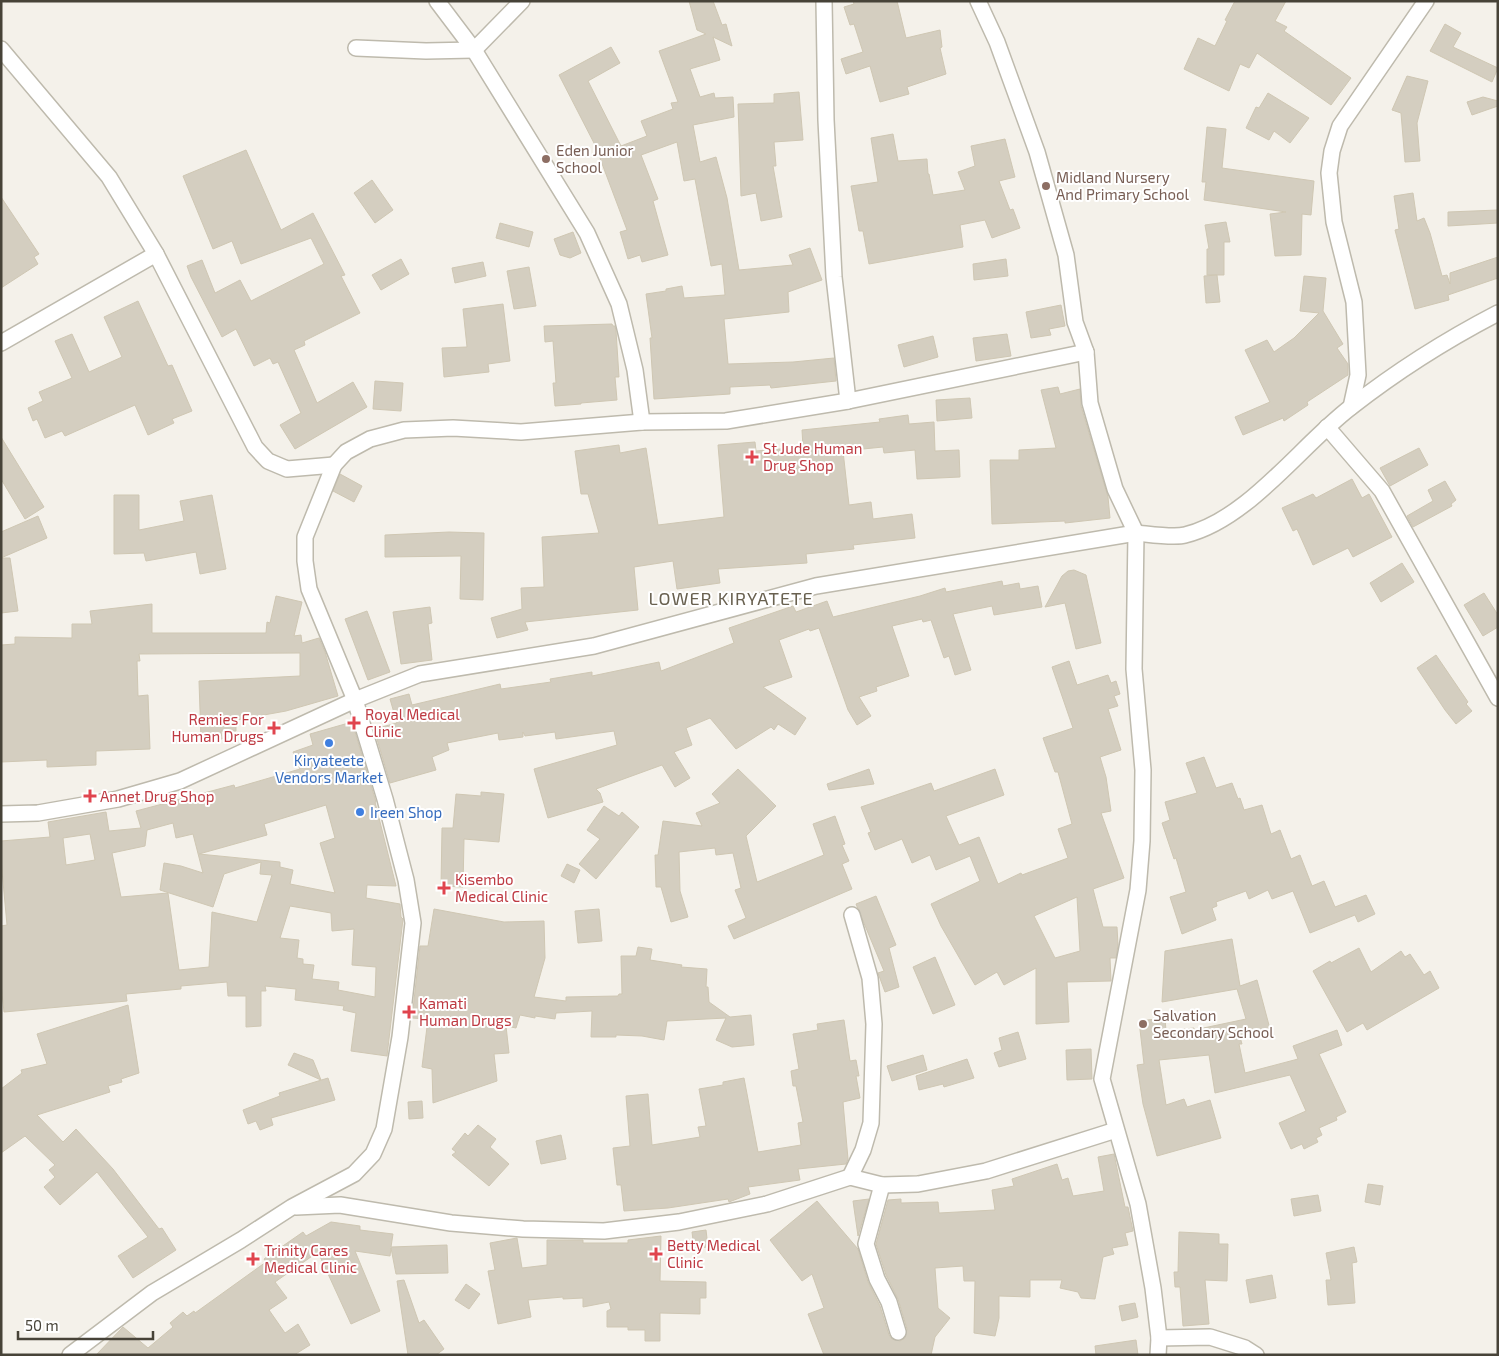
<svg xmlns="http://www.w3.org/2000/svg" width="1499" height="1356" font-family="'Exo 2',sans-serif">
  <style>
    .building { fill: #d4cec0; stroke: #cfc7b3; fill-rule: evenodd }
    .lines { fill: none; stroke-linecap: round; stroke-linejoin: round }
    .minor-casing { stroke: #bebaad; stroke-width: 18 }
    .minor { stroke: #fff; stroke-width: 15 }
    .education-dot { fill: #8d6e63; stroke: #fff; stroke-width: 2 }
    .health-dot { fill: #e0444e; stroke: #fff; stroke-width: 2 }
    .shop-dot { fill: #3f7fe0; stroke: #fff; stroke-width: 2 }
    .labels { text-anchor: middle; dominant-baseline: central; stroke-width: 4; stroke-linejoin: round; paint-order: stroke }
    .education-label { font-size: 15px; fill: #785e54; stroke: #fff; text-anchor: start }
    .health-label { font-size: 15px; fill: #be3a42; stroke: #fff; text-anchor: start }
    .shop-label { font-size: 15px; fill: #366cbe; stroke: #fff }
    .quarter-label { font-size: 18px; letter-spacing: 1px; fill: #696150; stroke: #fff }
  </style>
  <rect width="100%" height="100%" fill="#f4f1ea"/>
  <g class="building">
    <polygon points="689,1 713,1 722,25 726,24 732,46 713,37 720,60 690,69 700,97 714,93 715,98 733,97 734,117 693,125 700,162 716,157 727,198 739,270 793,265 789,255 810,248 822,280 788,292 789,312 724,319 728,364 793,362 834,358 836,381 771,388 770,385 730,387 730,394 654,399 650,338 652,338 646,294 666,291 666,289 682,286 684,298 725,295 722,264 711,266 695,179 684,181 677,142 641,155 658,199 653,201 668,255 642,262 640,255 628,259 620,232 627,230 595,145 559,75 611,47 620,63 588,81 621,146 647,136 641,121 673,109 671,103 678,102 659,51 706,34 697,30"/>
    <polygon points="853,1 897,1 906,38 940,30 942,47 940,48 946,74 907,87 909,94 880,102 870,66 846,74 841,59 863,52 854,24 850,25 844,7 854,4"/>
    <polygon points="1235,1 1286,1 1275,21 1287,27 1284,31 1351,78 1331,105 1257,53 1249,68 1240,64 1229,91 1184,69 1198,38 1215,46 1227,21 1225,20"/>
    <polygon points="1445,24 1461,33 1453,47 1498,68 1492,82 1430,51"/>
    <polygon points="1407,76 1428,81 1417,123 1420,161 1405,162 1401,113 1392,110"/>
    <polygon points="799,92 803,140 774,142 776,166 773,166 782,217 761,221 756,193 741,196 738,104 774,103 774,94"/>
    <polygon points="1268,93 1309,118 1290,143 1274,131 1269,140 1246,128 1256,107 1259,108"/>
    <polygon points="1483,97 1498,101 1498,106 1472,115 1467,102"/>
    <polygon points="1207,127 1226,129 1222,168 1314,181 1311,215 1302,214 1301,255 1275,256 1270,214 1286,212 1204,200 1206,182 1202,182"/>
    <polygon points="893,134 898,161 927,159 928,174 929,174 933,195 965,190 958,172 975,166 971,146 1005,139 1015,177 999,181 1010,210 1013,209 1020,228 992,238 985,220 960,225 963,247 869,264 863,231 859,231 851,186 878,182 871,138"/>
    <polygon points="246,150 281,230 313,213 345,275 341,276 360,313 304,341 305,345 294,350 317,403 353,382 367,407 295,449 280,425 301,413 278,362 273,364 270,358 254,366 236,329 222,337 191,277 187,266 202,260 215,293 240,280 251,301 324,264 311,238 241,264 232,241 213,249 183,176"/>
    <polygon points="372,180 393,210 375,223 354,193"/>
    <polygon points="1413,193 1417,221 1424,218 1430,233 1442,276 1447,275 1450,284 1450,273 1498,257 1498,278 1448,295 1449,300 1415,309 1395,230 1399,229 1394,196"/>
    <polygon points="1,197 39,254 34,257 38,264 1,288"/>
    <polygon points="1498,210 1498,223 1448,226 1448,212"/>
    <polygon points="1226,222 1230,242 1224,242 1224,275 1207,275 1207,249 1209,249 1205,225"/>
    <polygon points="500,223 533,232 529,247 496,238"/>
    <polygon points="573,232 581,253 570,258 560,255 554,239"/>
    <polygon points="401,259 409,274 381,290 372,275"/>
    <polygon points="1006,259 1008,276 974,280 973,264"/>
    <polygon points="483,262 486,276 455,283 452,268"/>
    <polygon points="529,267 536,306 514,309 507,271"/>
    <polygon points="1217,275 1220,302 1206,303 1204,276"/>
    <polygon points="1304,276 1326,278 1323,311 1343,344 1337,348 1348,364 1348,375 1307,402 1308,405 1284,421 1283,418 1243,435 1235,417 1270,402 1245,350 1267,340 1274,352 1294,338 1319,313 1300,311"/>
    <polygon points="138,301 168,366 172,365 192,411 172,419 174,423 148,435 135,405 65,436 62,431 45,438 37,419 33,421 28,408 43,401 39,392 72,378 55,341 72,334 89,372 122,357 104,317"/>
    <polygon points="503,304 510,361 488,364 489,372 444,377 442,348 467,347 463,309"/>
    <polygon points="1061,305 1065,326 1049,329 1051,335 1031,338 1026,312"/>
    <polygon points="612,324 613,326 615,326 616,331 619,377 615,377 617,400 581,403 581,404 555,406 553,383 556,383 553,341 545,342 544,326"/>
    <polygon points="1007,334 1011,356 976,361 973,338"/>
    <polygon points="933,336 938,357 904,367 898,345"/>
    <polygon points="375,381 403,383 401,411 373,409"/>
    <polygon points="1058,387 1060,394 1080,389 1081,406 1108,497 1110,518 1065,523 1065,521 992,524 990,460 1019,460 1019,450 1056,448 1041,390"/>
    <polygon points="970,398 972,418 937,421 936,400"/>
    <polygon points="908,415 909,424 934,422 935,451 959,450 960,477 917,479 915,450 884,453 883,447 843,451 849,505 871,502 873,519 912,514 915,538 853,545 854,549 806,554 807,563 718,569 720,583 677,589 673,561 634,567 638,610 525,622 528,630 497,638 491,618 522,609 521,588 544,587 542,537 599,533 588,494 581,494 575,451 619,445 620,453 646,448 658,525 724,517 718,445 755,442 756,451 803,447 802,430 880,422 879,419"/>
    <polygon points="1,437 44,507 25,519 1,479"/>
    <polygon points="1419,448 1428,465 1390,486 1380,468"/>
    <polygon points="340,474 362,486 354,502 333,491"/>
    <polygon points="1352,479 1362,498 1369,494 1392,537 1353,557 1348,548 1313,565 1297,529 1293,531 1282,508 1313,494 1316,498"/>
    <polygon points="1445,481 1456,500 1451,504 1452,506 1413,527 1407,516 1433,501 1428,490"/>
    <polygon points="114,495 139,495 139,530 184,521 180,501 212,495 226,569 200,574 196,552 146,561 144,553 114,554"/>
    <polygon points="38,516 47,538 1,558 10,558 18,611 1,613 1,532"/>
    <polygon points="449,532 484,533 483,600 460,599 461,556 385,557 385,535"/>
    <polygon points="1402,563 1414,582 1381,602 1370,583"/>
    <polygon points="1074,570 1086,575 1101,643 1076,649 1065,603 1045,607 1062,576 1068,571"/>
    <polygon points="1002,581 1003,586 1019,583 1020,589 1038,586 1042,607 994,615 992,606 953,614 971,670 955,675 949,656 944,658 931,620 923,622 922,619 892,626 909,676 876,687 877,691 859,697 871,716 857,725 848,710 819,628 810,631 809,629 779,640 792,677 763,687 806,718 795,735 778,724 774,730 771,727 736,749 710,718 686,728 692,745 674,752 690,778 675,787 662,765 596,789 600,793 603,802 548,818 534,769 617,745 614,731 556,739 555,732 525,736 523,732 523,737 499,740 498,733 447,743 449,750 432,757 436,770 390,783 374,729 397,723 390,699 409,694 412,705 500,684 501,689 551,682 550,679 592,672 592,676 659,662 661,671 734,643 729,628 793,606 796,612 827,601 833,617 920,596 945,588 946,592"/>
    <polygon points="1484,593 1498,615 1498,627 1483,636 1464,605"/>
    <polygon points="276,596 302,602 294,636 301,635 302,643 319,638 325,652 338,696 286,711 236,720 236,731 221,731 222,739 201,740 199,681 300,676 300,653 139,654 140,661 137,661 138,696 148,695 150,749 96,751 96,765 47,767 47,760 1,762 1,645 15,644 15,637 72,638 72,624 92,624 90,611 152,604 152,633 266,633 267,622 270,623"/>
    <polygon points="430,607 432,623 428,624 432,660 401,664 393,612"/>
    <polygon points="367,611 390,672 368,680 345,619"/>
    <polygon points="1436,655 1468,702 1466,704 1472,711 1456,724 1445,710 1417,668"/>
    <path d="M1069 661 1077 685 1108 675 1111 683 1116 681 1120 694 1114 696 1118 706 1108 709 1121 750 1100 757 1106 777 1111 811 1101 813 1124 878 1093 889 1103 927H1117L1118 945 1116 958H1110L1111 981 1067 982 1069 1022 1036 1024V968L1004 985 997 972 975 985 941 926 931 904 980 881 970 856 936 870 930 855 912 863 902 839 875 850 868 833 871 832 861 807 931 783 934 791 995 769 1004 795 946 816 959 845 979 837 998 884 1021 873 1022 875 1068 858 1058 829 1072 824 1058 772H1055L1043 738 1073 728 1052 667ZM1077 897 1080 951 1055 958 1034 916Z"/>
    <path d="M352 722 376 802H375L396 886 367 885 366 898 400 904 401 917 403 919 387 1056 351 1051 356 1013 343 1010 344 1006 295 1000 296 989 265 986 266 991H261V1026L246 1027V996H228L227 982 181 986V989L126 994 127 1001 4 1012 1 984V926L7 925 1 860V841L50 837 48 822 106 812 109 831 141 828 136 811 234 785 235 788 300 769 293 752 313 745 310 734ZM326 805 335 838 320 843 335 893 290 884 293 870 280 867V862L199 854 267 835 264 824ZM173 823 176 838 193 834 203 873 181 866 164 863 160 890 213 907 224 874 261 862 260 874 272 875 257 922 212 912 209 967 179 970 168 893 121 897 112 853 145 846 147 830ZM90 834 95 860 66 865 63 838ZM290 906 331 913 332 931 354 929 352 965 376 967 375 997 338 990 339 982 312 979 314 965 303 964V959L297 958 299 940 280 938Z"/>
    <polygon points="1204,757 1216,788 1232,783 1238,799 1240,798 1244,810 1262,805 1271,834 1280,830 1291,859 1300,855 1312,886 1324,881 1335,907 1366,895 1375,914 1358,922 1355,915 1310,933 1293,891 1272,899 1268,890 1249,899 1246,891 1216,902 1217,906 1212,908 1216,920 1182,934 1170,897 1186,892 1176,858 1174,859 1162,823 1170,820 1165,802 1197,793 1186,763"/>
    <polygon points="738,769 776,806 746,836 757,882 824,855 813,824 835,816 845,844 842,845 849,861 842,864 852,889 734,939 728,926 746,918 735,890 741,888 733,853 716,855 715,848 679,852 680,891 688,917 671,922 661,887 656,887 655,855 658,855 663,821 702,826 696,813 720,803 712,794"/>
    <polygon points="869,769 874,784 829,790 827,784"/>
    <polygon points="481,792 504,794 499,842 464,839 463,887 441,886 442,828 453,828 456,794 481,796"/>
    <polygon points="604,806 619,816 622,812 639,827 596,879 579,864 600,839 587,830"/>
    <polygon points="567,864 580,870 574,883 561,876"/>
    <polygon points="876,896 896,945 889,948 899,987 885,992 878,973 884,971 856,904"/>
    <polygon points="434,909 504,922 544,921 545,958 534,997 566,1001 566,997 618,996 619,994 622,994 621,956 636,956 638,947 652,949 650,960 682,965 681,967 707,969 706,987 708,987 709,1002 730,1017 751,1015 754,1045 732,1047 716,1040 726,1018 667,1021 664,1040 642,1036 616,1035 616,1037 591,1037 592,1011 556,1013 555,1019 535,1016 535,1018 520,1015 516,1028 506,1026 509,1053 494,1054 497,1081 433,1103 432,1069 422,1067 428,1019 412,1018 420,946 428,946"/>
    <polygon points="599,909 602,941 578,943 575,911"/>
    <polygon points="1232,939 1240,986 1257,980 1270,1029 1240,1037 1242,1044 1239,1044 1245,1073 1298,1059 1293,1046 1337,1030 1342,1045 1319,1054 1346,1112 1336,1117 1337,1120 1319,1128 1322,1135 1316,1138 1318,1142 1304,1149 1302,1144 1291,1149 1279,1123 1306,1111 1290,1075 1215,1093 1209,1055 1159,1060 1166,1105 1184,1099 1187,1107 1210,1100 1221,1138 1157,1156 1143,1104 1137,1065 1144,1064 1139,1021 1165,1018 1166,1031 1194,1028 1194,1030 1246,1019 1237,989 1162,1002 1165,951"/>
    <polygon points="1359,948 1371,972 1401,951 1405,957 1410,954 1424,975 1430,971 1439,988 1367,1030 1363,1023 1347,1032 1313,971 1330,961 1331,963"/>
    <polygon points="935,957 955,1005 933,1014 913,967"/>
    <polygon points="128,1005 139,1073 121,1079 122,1082 108,1086 110,1092 37,1115 63,1142 76,1129 113,1169 159,1229 162,1228 176,1250 133,1278 118,1256 148,1237 97,1172 60,1205 44,1187 55,1177 49,1170 55,1165 25,1136 1,1153 1,1089 22,1073 21,1070 47,1064 37,1034"/>
    <polygon points="844,1020 850,1061 856,1060 859,1076 856,1076 860,1098 843,1102 848,1159 846,1164 798,1169 800,1180 748,1187 750,1194 729,1202 728,1199 668,1208 624,1211 621,1185 617,1185 613,1148 630,1146 626,1096 648,1094 652,1145 700,1137 698,1127 706,1126 699,1089 723,1085 723,1082 744,1078 758,1152 801,1145 798,1123 803,1122 796,1086 793,1086 791,1071 799,1069 793,1034 818,1030 817,1024"/>
    <polygon points="1018,1032 1026,1059 999,1067 994,1053 1002,1050 999,1038"/>
    <polygon points="1091,1049 1092,1079 1067,1080 1066,1050"/>
    <polygon points="294,1053 313,1060 321,1080 288,1065"/>
    <polygon points="923,1055 927,1070 892,1081 887,1066"/>
    <polygon points="967,1059 974,1078 944,1087 943,1084 919,1090 916,1076"/>
    <polygon points="328,1078 335,1100 271,1118 273,1125 260,1130 256,1121 248,1124 243,1110 280,1096 279,1093"/>
    <polygon points="422,1101 423,1118 409,1119 408,1102"/>
    <polygon points="478,1125 496,1139 490,1147 509,1164 489,1186 452,1155 456,1152 452,1149 465,1133 468,1136"/>
    <polygon points="561,1135 566,1159 541,1164 536,1141"/>
    <polygon points="1114,1154 1125,1207 1128,1207 1133,1231 1125,1233 1128,1245 1112,1248 1114,1254 1103,1257 1095,1299 1081,1298 1078,1292 1060,1288 1062,1280 1030,1280 1030,1297 999,1296 999,1318 995,1336 974,1333 975,1281 964,1281 963,1266 935,1268 938,1308 950,1318 935,1337 931,1355 824,1355 808,1314 824,1308 812,1274 802,1281 770,1240 817,1201 858,1249 868,1282 880,1306 889,1335 892,1339 900,1341 905,1338 907,1329 898,1299 886,1275 876,1244 888,1200 901,1199 901,1203 938,1202 939,1213 995,1210 992,1190 1014,1186 1012,1179 1057,1164 1062,1180 1068,1178 1073,1196 1104,1191 1098,1157"/>
    <polygon points="1368,1184 1383,1186 1380,1205 1365,1202"/>
    <polygon points="1318,1195 1321,1211 1294,1216 1291,1199"/>
    <polygon points="869,1199 858,1236 853,1201"/>
    <polygon points="331,1222 360,1226 360,1230 393,1234 391,1247 447,1245 448,1273 396,1274 391,1248 390,1256 355,1251 380,1311 351,1324 318,1252 275,1282 287,1298 269,1310 285,1333 298,1324 310,1345 294,1355 96,1355 123,1327 148,1348 173,1327 170,1323 183,1312 187,1316 194,1311 195,1313 266,1262 264,1259 303,1232 306,1236"/>
    <polygon points="706,1230 708,1247 694,1248 692,1232"/>
    <polygon points="1179,1232 1219,1234 1219,1244 1228,1244 1227,1281 1205,1280 1209,1324 1183,1326 1180,1287 1175,1287 1174,1272 1178,1272"/>
    <polygon points="661,1236 660,1281 706,1282 706,1298 700,1298 700,1314 660,1313 660,1341 645,1341 645,1330 628,1330 628,1327 607,1327 607,1311 611,1309 609,1302 583,1307 583,1298 563,1299 563,1297 528,1300 531,1317 498,1324 488,1271 495,1270 490,1243 517,1238 522,1268 547,1265 547,1240 583,1240 583,1243 628,1243 628,1240"/>
    <polygon points="1354,1247 1357,1262 1352,1263 1355,1303 1328,1305 1326,1280 1331,1280 1326,1253"/>
    <polygon points="1272,1275 1276,1298 1250,1303 1246,1280"/>
    <polygon points="404,1280 419,1323 424,1320 444,1349 436,1355 408,1355 397,1281"/>
    <polygon points="466,1284 480,1294 469,1309 455,1300"/>
    <polygon points="1135,1303 1138,1317 1122,1321 1119,1306"/>
    <polygon points="1136,1340 1138,1355 1096,1355 1095,1346"/>
  </g>
  <g class="lines">
    <g class="minor-casing">
      <g id="minor">
        <polyline points="437,1 474,50 587,233 619,304 635,370 642,422"/>
        <polyline points="824,1 826,120 834,277 848,401"/>
        <polyline points="978,1 997,42 1037,152 1066,255 1075,322 1086,352 1090,403 1115,489 1136,533 1134,669 1143,770 1142,841 1138,890 1102,1079 1138,1204 1153,1288 1159,1338 1158,1355"/>
        <polyline points="356,48 426,51 474,50 522,1"/>
        <polyline points="1,49 109,177 156,254 255,447 268,461 287,469 334,465"/>
        <polyline points="1,343 156,254"/>
        <polyline points="1351,407 1358,375 1354,302 1334,222 1329,173 1332,151 1340,126 1426,1"/>
        <polyline points="1327,427 1382,491 1498,698"/>
        <path d="M1 814 38 813 118 799 180 781 355 700 420 674 594 646 816 586 1136 533C1148 534 1174 538 1185 535 1248 520 1300 446 1351 407 1397 371 1446 340 1498 313"/>
        <polyline points="850,1177 863,1150 871,1123 874,1024 870,978 852,915"/>
        <polyline points="882,1185 866,1244 877,1279 889,1302 898,1332"/>
        <polyline points="296,1207 340,1205 451,1223 523,1229 604,1231 679,1222 767,1204 850,1177 882,1185 918,1184 986,1171 1116,1130"/>
        <polyline points="1159,1338 1210,1337 1245,1348 1256,1355"/>
        <polyline points="70,1355 152,1293 241,1240 292,1207 354,1174 373,1154 384,1129 400,1037 413,923 406,880 385,799 355,700 309,589 305,561 305,537 334,465 346,452 370,439 404,430 453,428 521,432 642,422 726,421 848,401 1086,352"/>
      </g>
    </g>
    <use href="#minor" class="minor"/>
  </g>
  <g class="education-dot">
    <circle cx="546" cy="159" r="5"/>
    <circle cx="1046" cy="186" r="5"/>
    <circle cx="1143" cy="1024" r="5"/>
  </g>
  <g class="health-dot">
    <path d="M749.5 449.5h5v5h5v5h-5v5h-5v-5h-5v-5h5z"/>
    <path d="M351.5 715.5h5v5h5v5h-5v5h-5v-5h-5v-5h5z"/>
    <path d="M271.5 720.5h5v5h5v5h-5v5h-5v-5h-5v-5h5z"/>
    <path d="M87.5 788.5h5v5h5v5h-5v5h-5v-5h-5v-5h5z"/>
    <path d="M441.5 880.5h5v5h5v5h-5v5h-5v-5h-5v-5h5z"/>
    <path d="M406.5 1004.5h5v5h5v5h-5v5h-5v-5h-5v-5h5z"/>
    <path d="M653.5 1246.5h5v5h5v5h-5v5h-5v-5h-5v-5h5z"/>
    <path d="M250.5 1251.5h5v5h5v5h-5v5h-5v-5h-5v-5h5z"/>
  </g>
  <g class="shop-dot">
    <circle cx="329" cy="743" r="5"/>
    <circle cx="360" cy="812" r="5"/>
  </g>
  <g class="labels">
    <g class="education-label">
      <text x="556" y="150">Eden Junior<tspan x="556" dy="17">School</tspan></text>
      <text x="1056" y="177">Midland Nursery<tspan x="1056" dy="17">And Primary School</tspan></text>
      <text x="1153" y="1015">Salvation<tspan x="1153" dy="17">Secondary School</tspan></text>
    </g>
    <g class="health-label">
      <text x="763" y="448">St Jude Human<tspan x="763" dy="17">Drug Shop</tspan></text>
      <text x="365" y="714">Royal Medical<tspan x="365" dy="17">Clinic</tspan></text>
      <text x="264" y="719" text-anchor="end">Remies For<tspan x="264" dy="17">Human Drugs</tspan></text>
      <text x="100" y="796">Annet Drug Shop</text>
      <text x="455" y="879">Kisembo<tspan x="455" dy="17">Medical Clinic</tspan></text>
      <text x="419" y="1003">Kamati<tspan x="419" dy="17">Human Drugs</tspan></text>
      <text x="667" y="1245">Betty Medical<tspan x="667" dy="17">Clinic</tspan></text>
      <text x="264" y="1250">Trinity Cares<tspan x="264" dy="17">Medical Clinic</tspan></text>
    </g>
    <g class="shop-label">
      <text x="329" y="760">Kiryateete<tspan x="329" dy="17">Vendors Market</tspan></text>
      <text x="370" y="812" text-anchor="start">Ireen Shop</text>
    </g>
    <g class="quarter-label">
      <text x="731" y="598">LOWER KIRYATETE</text>
    </g>
  </g>
  <rect width="1499" height="1356" fill="none" stroke="#474338" stroke-width="5"/>
  <path d="M18 1331v8h135v-8" fill="none" stroke="#474338" stroke-width="2.5"/>
  <text x="25" y="1331" font-size="15" fill="#474338" stroke="#ffffff" stroke-width="4" paint-order="stroke">50 m</text>
</svg>
